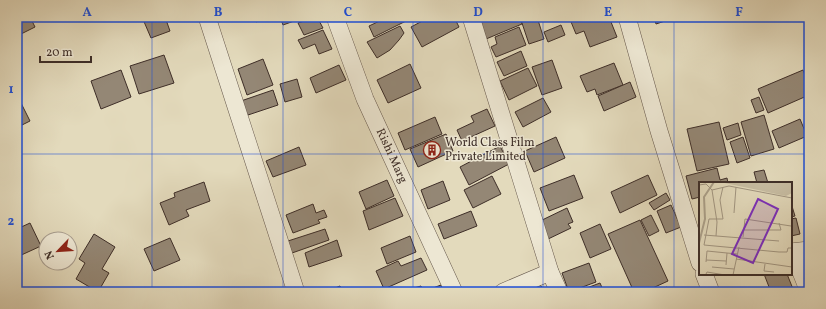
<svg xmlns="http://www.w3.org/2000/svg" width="826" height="309" font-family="Vollkorn,serif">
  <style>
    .building { fill: #948775; stroke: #3e2e28 }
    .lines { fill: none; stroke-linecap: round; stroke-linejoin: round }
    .minor-casing { stroke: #67594d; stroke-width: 18 }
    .minor { stroke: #ede7d3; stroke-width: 17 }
    .grid { fill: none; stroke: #1d4ed8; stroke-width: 1; stroke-opacity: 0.55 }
    .labels { text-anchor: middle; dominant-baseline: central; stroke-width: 3; stroke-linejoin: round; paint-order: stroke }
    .poi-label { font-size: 12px; fill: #3e2e28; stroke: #ede7d3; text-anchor: start }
    .street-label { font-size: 12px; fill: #3e2e28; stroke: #ede7d3 }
    .inset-river { fill: none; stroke: #aba08a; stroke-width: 2 }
    .inset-road { fill: none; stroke: #a19581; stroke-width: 1 }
    .view { fill: #7b2cbf; fill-opacity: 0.15; stroke: #7b2cbf; stroke-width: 2 }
    .inset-edge { fill: none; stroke: #3e2e28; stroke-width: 2 }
    .neatline { fill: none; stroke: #1d4ed8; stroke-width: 1.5 }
    .grid-label { font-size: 13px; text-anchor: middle; font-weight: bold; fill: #1d4ed8 }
  </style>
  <rect width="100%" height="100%" fill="#e3dabc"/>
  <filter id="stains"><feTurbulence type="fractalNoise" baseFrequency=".005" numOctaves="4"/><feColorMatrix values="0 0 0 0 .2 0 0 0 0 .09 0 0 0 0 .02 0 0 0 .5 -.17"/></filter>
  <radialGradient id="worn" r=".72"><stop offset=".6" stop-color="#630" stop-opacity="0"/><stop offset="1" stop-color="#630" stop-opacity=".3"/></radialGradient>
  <g class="building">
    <polygon points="17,17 30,17 35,27 17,36"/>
    <polygon points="142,17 165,17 170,31 151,38"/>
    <polygon points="253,17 265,17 256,22"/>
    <polygon points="280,17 305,17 283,25"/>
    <polygon points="317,17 323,28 304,35 298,23"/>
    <polygon points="383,17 405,17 406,21 374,37 369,26 384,19"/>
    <polygon points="430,17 454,17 459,27 422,47 411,27"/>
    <polygon points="477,17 519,17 522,24 486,39"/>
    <polygon points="520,17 537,17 544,39 529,44"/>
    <polygon points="569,17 609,17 617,37 590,47 584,31 576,34"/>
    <polygon points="654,17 677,17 656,24"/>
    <polygon points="766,17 779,17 768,21"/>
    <polygon points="561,25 565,35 548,42 544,32"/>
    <polygon points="400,26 404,33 399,40 390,50 377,58 367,42"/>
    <polygon points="519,27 526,45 496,57 491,47 497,44 495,37"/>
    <polygon points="323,30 332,49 319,54 315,44 303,49 298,40"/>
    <polygon points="521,51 527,66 504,76 497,62"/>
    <polygon points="164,55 174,83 139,94 130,66"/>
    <polygon points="263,59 273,85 247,95 238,69"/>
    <polygon points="552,60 562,88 542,95 532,67"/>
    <polygon points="614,63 623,85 597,95 595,89 587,92 580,76"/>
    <polygon points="410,64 421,88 388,103 377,80"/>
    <polygon points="339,65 346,80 316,93 310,78"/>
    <polygon points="528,68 537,86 509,100 500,81"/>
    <polygon points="121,70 131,97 101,109 91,81"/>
    <polygon points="803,70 809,85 809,95 768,113 758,89"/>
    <polygon points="297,79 302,97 285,102 280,84"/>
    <polygon points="630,82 636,97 604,111 598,96"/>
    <polygon points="273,90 278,105 245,116 238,102"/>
    <polygon points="759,97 764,110 756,113 751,100"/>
    <polygon points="543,98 551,112 523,127 515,112"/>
    <polygon points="21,103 30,121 22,125 17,115 17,105"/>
    <polygon points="487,109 495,126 462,141 457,130 474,122 471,116"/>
    <polygon points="764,115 774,149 751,156 741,122"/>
    <polygon points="435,117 442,134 405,150 398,133"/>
    <polygon points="800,119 807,136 779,148 772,131"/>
    <polygon points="719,122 729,164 697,171 687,129"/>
    <polygon points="738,123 741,135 727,140 723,128"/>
    <polygon points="446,134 453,151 418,167 410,149"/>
    <polygon points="556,137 565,158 534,172 525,151"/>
    <polygon points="743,137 750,158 737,163 730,142"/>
    <polygon points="500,146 509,164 469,185 460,167"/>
    <polygon points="299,147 306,165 273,177 266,161"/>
    <polygon points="717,168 720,180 727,178 728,183 700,183 700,197 692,199 686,176"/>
    <polygon points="764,170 768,183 757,183 754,172"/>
    <polygon points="574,175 583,198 549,211 540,188"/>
    <polygon points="648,175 657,195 620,213 611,192"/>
    <polygon points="492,176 501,194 473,208 464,190"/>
    <polygon points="387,180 394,196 366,209 359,192"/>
    <polygon points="443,181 450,200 428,209 421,190"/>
    <polygon points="204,182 210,201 186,210 189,216 169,225 160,203 175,197 174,193"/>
    <polygon points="666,193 670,200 654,210 649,203"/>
    <polygon points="395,198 403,216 369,230 363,211"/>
    <polygon points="791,203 795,216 791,217"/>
    <polygon points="313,204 316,213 324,210 327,217 318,220 320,223 293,233 286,215"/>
    <polygon points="671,205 681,227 666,233 657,211"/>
    <polygon points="567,208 573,222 568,224 571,228 546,240 538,222"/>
    <polygon points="471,211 477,226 444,239 438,224"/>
    <polygon points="651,215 659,231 649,236 641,220"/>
    <polygon points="796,218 800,234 791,236 791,219"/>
    <polygon points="640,220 668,281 644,292 634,292 608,234"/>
    <polygon points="30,223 41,246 17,257 17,229"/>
    <polygon points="600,224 611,249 590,258 580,233"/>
    <polygon points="325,229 329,240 292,253 288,241"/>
    <polygon points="94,234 115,247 102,269 109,273 98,292 76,279 85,263 79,259"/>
    <polygon points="410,236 416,252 387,264 381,248"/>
    <polygon points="170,238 180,260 154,271 144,249"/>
    <polygon points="337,240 342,256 309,267 305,253"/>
    <polygon points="421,258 427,270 384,289 376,271 398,261 401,266"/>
    <polygon points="589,263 596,282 569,292 562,273"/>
    <polygon points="764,274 787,274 793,289 785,292 771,292"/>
    <polygon points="535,279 546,292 520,292"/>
    <polygon points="600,283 604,292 576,292"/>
    <polygon points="441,285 444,292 425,292 425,291"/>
    <polygon points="340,286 343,292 325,292"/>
    <polygon points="421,286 423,292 408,292 407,290"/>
    <polygon points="667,287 669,292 656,292"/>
  </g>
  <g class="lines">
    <g class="minor-casing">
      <g id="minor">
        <polyline points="207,17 296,292"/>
        <path id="s1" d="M335 17 365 99 454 292"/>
        <polyline points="471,17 550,272 559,292"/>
        <polyline points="627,17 659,131 700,263"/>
        <polyline points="791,252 809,250"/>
        <polyline points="793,252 809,292"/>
        <polyline points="704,274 711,292"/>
        <polyline points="503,292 550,272"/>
      </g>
    </g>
    <use href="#minor" class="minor"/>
  </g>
  <path class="grid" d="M152 17V292M283 17V292M413 17V292M543 17V292M674 17V292M17 154H809"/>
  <defs>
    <g id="building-ring" transform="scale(0.9)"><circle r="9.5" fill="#ede7d3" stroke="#8f2418" stroke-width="1.5"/><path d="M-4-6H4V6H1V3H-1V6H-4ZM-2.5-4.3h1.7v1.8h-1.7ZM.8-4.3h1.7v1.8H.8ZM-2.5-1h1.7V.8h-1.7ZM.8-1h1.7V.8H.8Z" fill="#8f2418"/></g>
  </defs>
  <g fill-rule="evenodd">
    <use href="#building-ring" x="432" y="150"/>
  </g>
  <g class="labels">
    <g class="poi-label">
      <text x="445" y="143">World Class Film<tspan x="445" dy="14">Private Limited</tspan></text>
    </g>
    <g class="street-label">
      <text stroke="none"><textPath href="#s1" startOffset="150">Rishi Marg</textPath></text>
    </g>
  </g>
  <g transform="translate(699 182)">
    <rect width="93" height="93" fill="#e3dabc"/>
    <path d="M21 0H93V11L87 14Z" fill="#c7bda3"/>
    <path class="inset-river" d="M0 61 6 37 5 15 15 0"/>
    <path class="inset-road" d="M0 3 7 2 13 8M24 5 21 18 24 37H10L5 63 80 70H88L89 66H93M35 31 37 5M45 48H82L80 41M5 53 80 59M17 54 18 40 13 8 30 4 93 16M44 55 46 37 92 44M37 77 93 85M7 78 27 79M7 80 8 69 38 72M66 82 65 89 75 90M27 83 28 71M13 85 35 87M7 92 8 90 26 93M34 93 40 65"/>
    <path class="view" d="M59 17 79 27 54 81 33 72Z"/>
    <rect width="93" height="93" class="inset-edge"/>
  </g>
  <rect width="826" height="309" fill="none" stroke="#e3dabc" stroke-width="44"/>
  <g transform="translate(58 251) rotate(245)"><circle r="19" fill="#ede7d3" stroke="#a79d8f"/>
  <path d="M0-3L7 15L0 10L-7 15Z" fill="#8f2418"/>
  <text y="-6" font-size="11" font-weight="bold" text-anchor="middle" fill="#3e2e28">N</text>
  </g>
  <path d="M40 56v6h51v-6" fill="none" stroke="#3e2e28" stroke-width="2"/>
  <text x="46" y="56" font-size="12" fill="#3e2e28" stroke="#ede7d3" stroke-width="3" paint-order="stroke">20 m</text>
  <rect x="22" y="22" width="782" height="265" class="neatline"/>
  <g class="grid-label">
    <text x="87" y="16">A</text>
    <text x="218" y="16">B</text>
    <text x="348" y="16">C</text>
    <text x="478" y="16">D</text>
    <text x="608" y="16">E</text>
    <text x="739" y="16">F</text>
    <text x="11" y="93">1</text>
    <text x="11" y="225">2</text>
  </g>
  <rect width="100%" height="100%" filter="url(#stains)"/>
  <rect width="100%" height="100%" fill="url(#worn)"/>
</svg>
